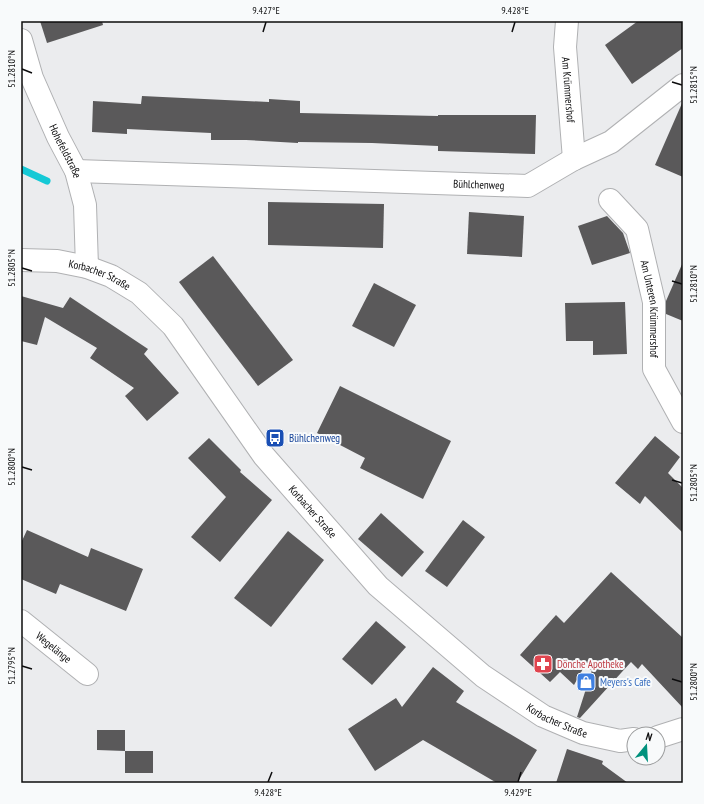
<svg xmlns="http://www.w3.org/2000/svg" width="704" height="804" font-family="'PT Sans Narrow',sans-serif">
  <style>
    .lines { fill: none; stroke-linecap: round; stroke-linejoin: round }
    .stream { stroke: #15c9d6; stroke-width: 7 }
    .building { fill: #5a595a }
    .minor-casing { stroke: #b0b1b3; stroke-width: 24 }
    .minor { stroke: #fff; stroke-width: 22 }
    .ticks { fill: none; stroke: #0c0c0d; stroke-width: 1.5 }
    .labels { text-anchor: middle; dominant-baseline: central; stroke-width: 4; stroke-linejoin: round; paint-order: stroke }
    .street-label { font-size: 11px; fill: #0c0c0d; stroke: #f8fafb }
    .transit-label { font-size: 11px; fill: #164399; stroke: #f8fafb; text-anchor: start }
    .health-label { font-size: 11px; fill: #be3a42; stroke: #f8fafb; text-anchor: start }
    .shop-label { font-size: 11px; fill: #366cbe; stroke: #f8fafb; text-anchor: start }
    .neatline { fill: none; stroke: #0c0c0d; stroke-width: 1.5 }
    .ticks-label { font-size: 10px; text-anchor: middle; fill: #0c0c0d }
  </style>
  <rect width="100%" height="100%" fill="#ebecee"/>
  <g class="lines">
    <polyline class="stream" points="21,169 47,181"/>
  </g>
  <g class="building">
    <polygon points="40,21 102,21 103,25 47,43"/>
    <polygon points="638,21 683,21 683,48 632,84 605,45"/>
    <polygon points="142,96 269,102 269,99 300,101 300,113 438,116 438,115 536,115 535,154 438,151 438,146 372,143 298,142 298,143 246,140 211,140 211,133 127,129 127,134 92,132 93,101 141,104"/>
    <polygon points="683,101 683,177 655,165"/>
    <polygon points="268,202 384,204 383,248 268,245"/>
    <polygon points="469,212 524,216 522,257 467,254"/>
    <polygon points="607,216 623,233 630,253 592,265 578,226"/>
    <polygon points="213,256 293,360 258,386 179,282"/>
    <polygon points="683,262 683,321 666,314 666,301"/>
    <polygon points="374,283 416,305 394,347 352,326"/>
    <polygon points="21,296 63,308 70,297 148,349 144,354 179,393 147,421 125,396 134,388 90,358 97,348 45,317 37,345 21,341"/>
    <polygon points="625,302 627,354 593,355 593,341 566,341 565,303"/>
    <polygon points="340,386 451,441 423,499 360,468 365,458 317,433"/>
    <polygon points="655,436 680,457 668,473 683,488 683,533 645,496 640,504 615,483"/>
    <polygon points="209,438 241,470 240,472 272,500 220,562 191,537 226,497 188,458"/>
    <polygon points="381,513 424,552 402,577 358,539"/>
    <polygon points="463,520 485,537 447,587 425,571"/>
    <polygon points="27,530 88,557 91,548 143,569 126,611 60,584 56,594 21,579 21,543"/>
    <polygon points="288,531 324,560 271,627 234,598"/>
    <polygon points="611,572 683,638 683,708 642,664 638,669 631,662 580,718 577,717 592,670 584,667 574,685 560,672 550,682 520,655 556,615 564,623"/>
    <polygon points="376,621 406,647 372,685 342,659"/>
    <polygon points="433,667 464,691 456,702 537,750 517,783 497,783 423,740 375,771 348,729 396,698 402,707"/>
    <polygon points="97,730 125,730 125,751 97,750"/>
    <polygon points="567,749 603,761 602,764 628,783 556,783"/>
    <rect x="125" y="751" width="28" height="22"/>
  </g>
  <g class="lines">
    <g class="minor-casing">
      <g id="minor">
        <path id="s1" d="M567 21 565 47 574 159"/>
        <path id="s2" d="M21 40 32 78 58 137 76 171 85 205 87 267"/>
        <path id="s3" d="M76 171 528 186 574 159 611 142 683 85"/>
        <path id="s4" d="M610 200 637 229 654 302V369L683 422"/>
        <path id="s5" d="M21 260 57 261 87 267 111 276 139 293 173 326 264 456 378 586 483 676 543 716 583 733 620 741 634 739"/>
        <path id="s6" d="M21 621 87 674"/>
        <polyline points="658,737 683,729"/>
      </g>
    </g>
    <use href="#minor" class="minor"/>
  </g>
  <path class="ticks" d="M263 32 266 22M512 32 515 22M22 69 32 73M672 82 682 85M22 268 32 271M672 281 682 284M22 467 32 470M672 480 682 483M22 666 32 669M672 679 682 682M268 782 272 772M518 782 521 772"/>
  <defs>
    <g id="bus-square" transform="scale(1)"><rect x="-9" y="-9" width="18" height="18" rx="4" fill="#1a4fb4" stroke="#f8fafb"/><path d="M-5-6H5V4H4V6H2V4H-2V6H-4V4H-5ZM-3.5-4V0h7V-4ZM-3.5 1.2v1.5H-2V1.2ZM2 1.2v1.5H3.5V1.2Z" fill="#fff"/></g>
    <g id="pharmacy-square" transform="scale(1)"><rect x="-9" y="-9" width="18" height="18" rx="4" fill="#e0444e" stroke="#f8fafb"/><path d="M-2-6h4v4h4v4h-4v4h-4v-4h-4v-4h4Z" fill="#fff"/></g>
    <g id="shop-square" transform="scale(1)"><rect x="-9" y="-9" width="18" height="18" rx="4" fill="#3f7fe0" stroke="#f8fafb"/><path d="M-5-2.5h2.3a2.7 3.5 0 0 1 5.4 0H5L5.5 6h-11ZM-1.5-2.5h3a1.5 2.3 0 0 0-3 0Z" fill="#fff"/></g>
  </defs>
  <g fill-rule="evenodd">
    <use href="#bus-square" x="275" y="438"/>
    <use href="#pharmacy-square" x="543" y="664"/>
    <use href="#shop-square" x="586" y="682"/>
  </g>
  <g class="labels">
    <g class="street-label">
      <text stroke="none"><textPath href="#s1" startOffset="69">Am Krümmershof</textPath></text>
      <text stroke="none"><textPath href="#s2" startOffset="120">Hohefeldstraße</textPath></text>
      <text stroke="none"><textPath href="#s3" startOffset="403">Bühlchenweg</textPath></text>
      <text stroke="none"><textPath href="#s5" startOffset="81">Korbacher Straße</textPath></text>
      <text stroke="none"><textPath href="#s4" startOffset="121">Am Unteren Krümmershof</textPath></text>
      <text stroke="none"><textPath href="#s5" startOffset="405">Korbacher Straße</textPath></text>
      <text stroke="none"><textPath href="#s6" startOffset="42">Wegelänge</textPath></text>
      <text stroke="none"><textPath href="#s5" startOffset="729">Korbacher Straße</textPath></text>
    </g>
    <g class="transit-label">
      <text x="289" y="438">Bühlchenweg</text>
    </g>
    <g class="health-label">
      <text x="557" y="664">Dönche Apotheke</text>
    </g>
    <g class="shop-label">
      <text x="600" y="682">Meyers's Cafe</text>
    </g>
  </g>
  <rect width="704" height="804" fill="none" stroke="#f8fafb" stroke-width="44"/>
  <g transform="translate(646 746) rotate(18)"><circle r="19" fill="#f8fafb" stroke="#9a9b9c"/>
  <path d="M0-3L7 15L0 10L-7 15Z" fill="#00917d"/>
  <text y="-6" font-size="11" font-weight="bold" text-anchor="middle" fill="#0c0c0d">N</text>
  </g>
  <rect x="22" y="22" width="660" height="760" class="neatline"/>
  <g class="ticks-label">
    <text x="266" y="14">9.427°E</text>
    <text x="515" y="14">9.428°E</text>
    <text transform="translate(11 69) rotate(-90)" y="4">51.2810°N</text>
    <text transform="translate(693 85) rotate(-90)" y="4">51.2815°N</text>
    <text transform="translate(11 268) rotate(-90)" y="4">51.2805°N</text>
    <text transform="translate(693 284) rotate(-90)" y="4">51.2810°N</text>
    <text transform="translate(11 467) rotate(-90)" y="4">51.2800°N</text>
    <text transform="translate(693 483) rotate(-90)" y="4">51.2805°N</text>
    <text transform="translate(11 666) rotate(-90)" y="4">51.2795°N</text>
    <text transform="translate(693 682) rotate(-90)" y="4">51.2800°N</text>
    <text x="268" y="796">9.428°E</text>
    <text x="518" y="796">9.429°E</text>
  </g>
</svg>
